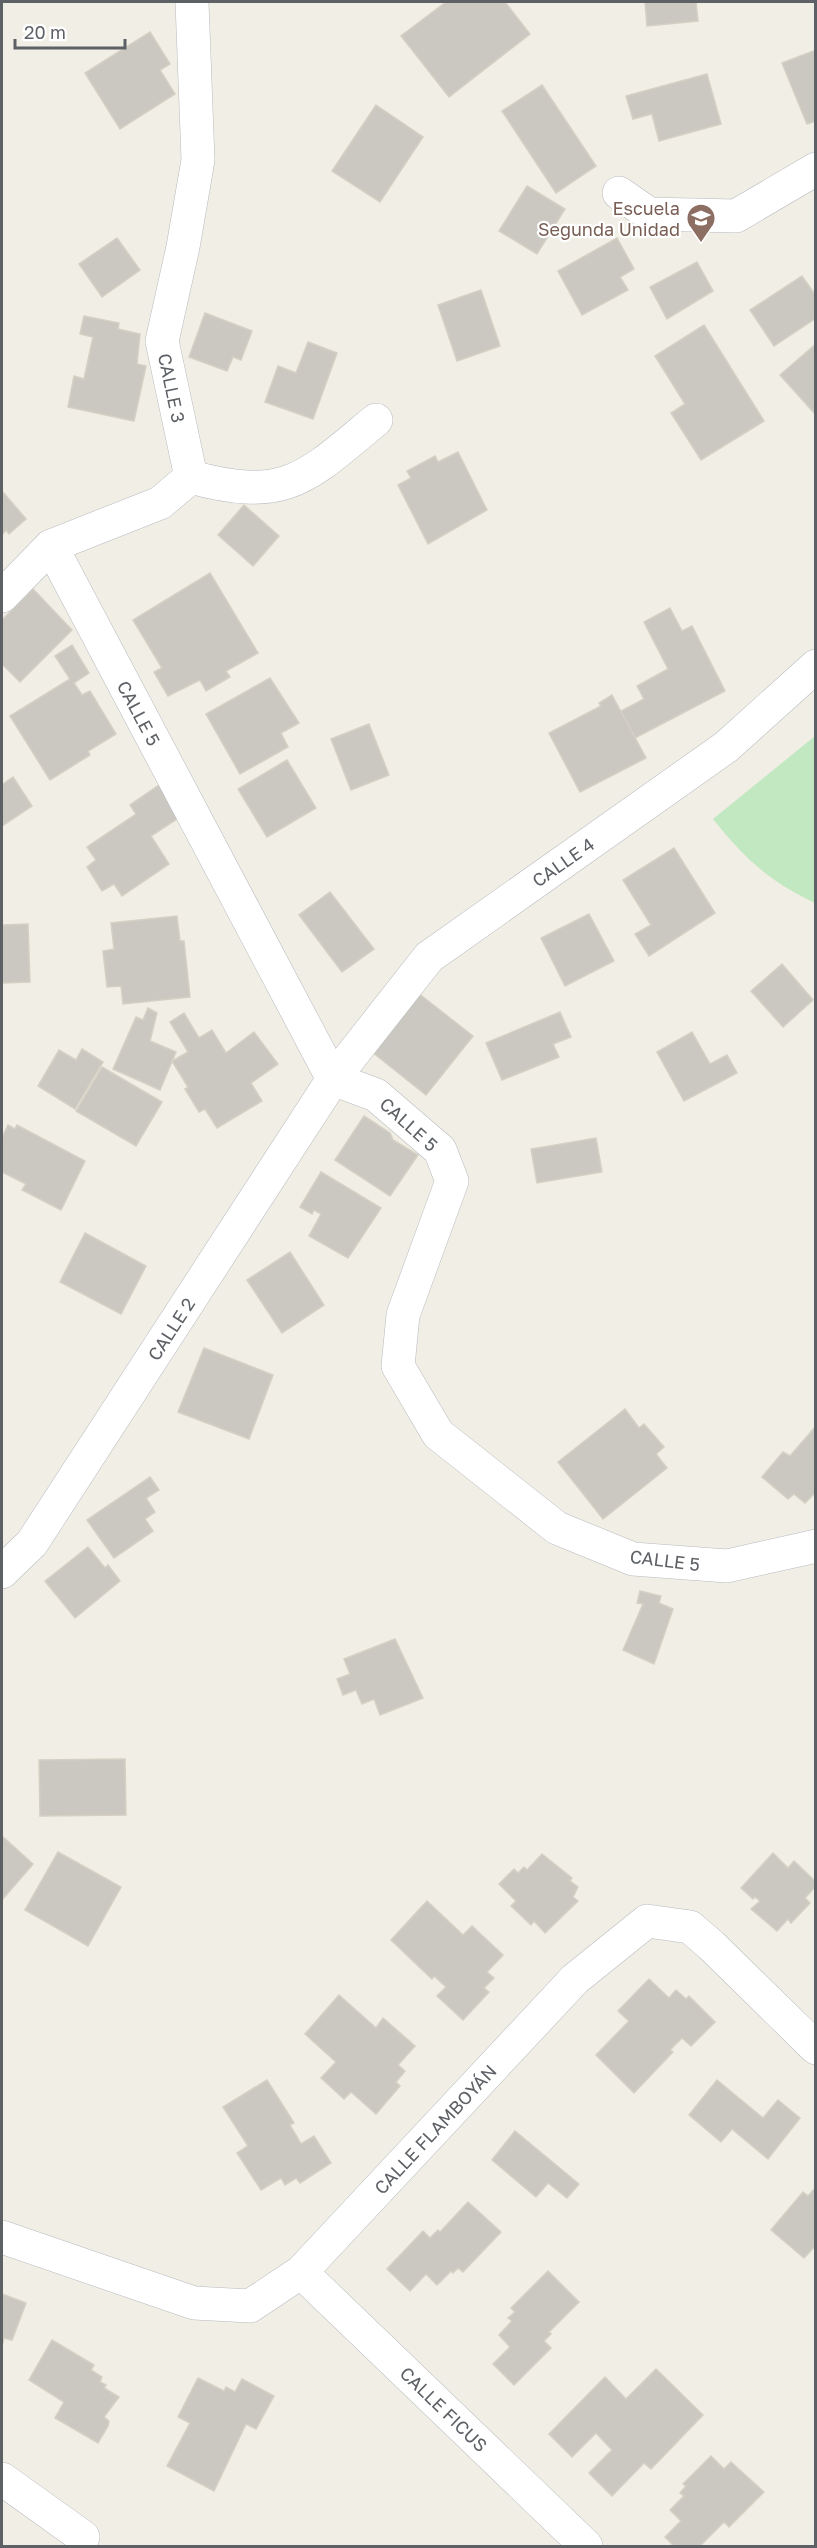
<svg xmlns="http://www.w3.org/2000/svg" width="817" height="2548" font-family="'Golos Text',sans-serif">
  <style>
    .green { fill: #c1e8c1 }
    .building { fill: #cbc8c2; stroke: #d5d0c3; stroke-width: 1.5 }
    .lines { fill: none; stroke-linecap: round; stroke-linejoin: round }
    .minor-casing { stroke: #b8bbbf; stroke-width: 34 }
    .minor { stroke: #fff; stroke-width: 33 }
    .labels { text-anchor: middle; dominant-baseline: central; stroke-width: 4.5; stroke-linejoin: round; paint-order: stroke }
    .education-label { font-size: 18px; fill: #785e54; stroke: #fff; text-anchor: end }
    .street-label { font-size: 18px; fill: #5d6166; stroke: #fff }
  </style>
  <rect width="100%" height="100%" fill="#f0eee5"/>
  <path class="green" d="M815 736V903C769 881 745 859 713 819Z"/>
  <g class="building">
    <polygon points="446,2 505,2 530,34 449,97 401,36"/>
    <polygon points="645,2 696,2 698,21 647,26"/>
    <polygon points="150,32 170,64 160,70 175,94 120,129 85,73"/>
    <polygon points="816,50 816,121 807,124 782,63"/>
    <polygon points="707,74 721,124 659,141 652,114 633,119 626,96"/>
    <polygon points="542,85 596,166 556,193 502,111"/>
    <polygon points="376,105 423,137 380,202 332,171"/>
    <polygon points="527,186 565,209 537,254 499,231"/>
    <polygon points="117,238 140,270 102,297 79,264"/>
    <polygon points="617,238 634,269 620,277 628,290 582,315 558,271"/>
    <polygon points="697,262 713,291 667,319 650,287"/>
    <polygon points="802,276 816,296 816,318 774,346 750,310"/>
    <polygon points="481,290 500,346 457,361 438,305"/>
    <polygon points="205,313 252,331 241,360 233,357 227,371 189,357"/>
    <polygon points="84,316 119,323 118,329 140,334 137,364 146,366 134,421 68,407 74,376 84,379 93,337 80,334"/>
    <polygon points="704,325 764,421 701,460 671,413 685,404 655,356"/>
    <polygon points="308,342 337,353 313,419 265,402 278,366 296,373"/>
    <polygon points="816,344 816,415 780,375"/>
    <polygon points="458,452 487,510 428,544 398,485 411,478 407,471 435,456 438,462"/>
    <polygon points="2,491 26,519 9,534 6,530 2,535"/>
    <polygon points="244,505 279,536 253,566 218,535"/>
    <polygon points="210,573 258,653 226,671 230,677 206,691 200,680 168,696 154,672 162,668 133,620"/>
    <polygon points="33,589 72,630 20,682 2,664 2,620"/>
    <polygon points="670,608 682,631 692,626 725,691 635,738 621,711 644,699 637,686 668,669 644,622"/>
    <polygon points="72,645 89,673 74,683 82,695 90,691 116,734 88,751 90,755 50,780 10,716 70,679 55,656"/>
    <polygon points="270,678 299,723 281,733 288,747 240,774 206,714"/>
    <polygon points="612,695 646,758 580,792 549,733 601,706 599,703"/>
    <polygon points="369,724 389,775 351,790 331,739"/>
    <polygon points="287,760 316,808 267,837 238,789"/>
    <polygon points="13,777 32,806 2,826 2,785"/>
    <polygon points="159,785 180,817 151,836 169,864 122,896 114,884 102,891 87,867 96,860 87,847 136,814 130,805"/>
    <polygon points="674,848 715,913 649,956 635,934 651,925 623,880"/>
    <polygon points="330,892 374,949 342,972 299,915"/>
    <polygon points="589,914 614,961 565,986 541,938"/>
    <polygon points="177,916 180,941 184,941 190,997 123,1004 121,986 107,987 103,951 114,949 111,923"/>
    <polygon points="28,924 30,982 2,983 2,925"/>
    <polygon points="782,964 813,1000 783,1027 751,991"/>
    <polygon points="418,993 473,1036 426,1095 372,1052"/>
    <polygon points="148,1008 157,1013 150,1041 176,1052 160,1090 113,1069 136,1017 143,1020"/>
    <polygon points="560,1012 571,1037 553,1044 559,1057 502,1080 486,1043"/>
    <polygon points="184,1013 199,1038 212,1030 226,1053 254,1032 278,1064 251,1083 262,1101 217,1128 205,1109 199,1112 185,1089 188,1087 172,1061 188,1052 170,1022"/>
    <polygon points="692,1032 710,1064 727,1055 737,1073 684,1101 657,1052"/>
    <polygon points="82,1049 103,1062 75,1109 38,1086 59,1050 76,1060"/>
    <polygon points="102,1067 162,1102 136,1146 76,1111"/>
    <polygon points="364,1116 390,1133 393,1140 418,1155 390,1196 335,1160"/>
    <polygon points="8,1125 15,1129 17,1125 85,1161 61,1210 22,1190 26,1184 2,1172 2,1138"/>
    <polygon points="596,1138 602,1172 537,1183 531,1149"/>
    <polygon points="321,1172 381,1208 348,1258 309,1236 321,1214 314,1210 312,1214 300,1207"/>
    <polygon points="85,1233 146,1266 121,1314 60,1282"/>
    <polygon points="290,1252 324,1305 282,1333 247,1280"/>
    <polygon points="204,1348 273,1375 249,1439 178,1412"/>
    <polygon points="625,1409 639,1428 644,1424 664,1447 656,1454 667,1468 603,1519 558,1462"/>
    <polygon points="816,1426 816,1492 805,1503 794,1494 788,1499 762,1477 783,1452 790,1456"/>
    <polygon points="150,1477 159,1490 146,1498 155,1512 145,1519 153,1531 114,1558 87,1520"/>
    <polygon points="88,1547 105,1568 108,1565 120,1581 75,1618 45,1581"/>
    <polygon points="640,1591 661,1596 659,1603 673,1609 654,1664 623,1650 643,1604 637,1603"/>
    <polygon points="395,1639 423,1698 380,1715 374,1699 362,1704 356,1690 343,1695 337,1679 350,1674 344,1659"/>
    <polygon points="125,1759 126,1815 40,1816 39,1760"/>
    <polygon points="2,1836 33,1864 2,1900"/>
    <polygon points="58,1852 121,1887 88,1946 25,1910"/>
    <polygon points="773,1853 788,1868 794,1861 816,1882 816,1886 805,1898 810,1903 791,1923 788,1919 777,1931 751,1909 760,1901 755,1897 753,1899 741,1888"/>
    <polygon points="542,1854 572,1878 570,1881 578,1887 573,1897 578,1901 545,1933 534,1921 531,1925 511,1906 516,1901 499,1884 514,1869 518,1873 524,1867 527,1870"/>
    <polygon points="427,1901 463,1935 472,1926 503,1955 487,1972 494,1978 484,1988 489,1992 463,2020 437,1996 446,1987 434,1976 432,1979 391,1940"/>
    <polygon points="649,1979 669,1998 676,1990 686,1999 689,1996 715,2022 691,2046 682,2038 670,2050 673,2052 634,2093 596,2055 629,2021 618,2011"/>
    <polygon points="339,1995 376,2028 383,2018 415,2046 398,2065 405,2071 396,2082 400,2086 376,2114 351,2092 344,2099 321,2078 336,2062 305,2034"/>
    <polygon points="267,2080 294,2123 290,2125 301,2144 314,2136 331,2163 300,2183 296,2178 285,2185 281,2178 261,2190 237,2153 248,2146 223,2107"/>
    <polygon points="717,2080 763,2118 778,2100 800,2118 768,2159 732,2129 721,2142 689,2115"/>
    <polygon points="515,2131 579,2184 567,2198 548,2183 536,2197 492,2160"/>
    <polygon points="816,2187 816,2245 804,2258 771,2230 803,2192 808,2196"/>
    <polygon points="468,2202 501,2232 463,2272 458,2268 453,2273 451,2271 437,2285 426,2274 410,2291 387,2269 423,2231 430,2238 438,2230 440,2232"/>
    <polygon points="548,2271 579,2302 549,2332 551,2334 544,2341 551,2348 514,2385 493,2364 510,2347 499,2335 512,2321 508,2318 515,2312 511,2308"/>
    <polygon points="2,2294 26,2303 12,2340 4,2338 2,2346"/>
    <polygon points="52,2340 94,2365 91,2370 102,2377 100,2382 106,2385 104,2388 119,2397 104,2417 109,2421 108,2426 98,2443 55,2418 64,2402 29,2380"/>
    <polygon points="656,2369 703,2415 651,2469 644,2463 612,2496 589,2473 612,2450 596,2433 572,2457 549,2434 605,2377 626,2399"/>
    <polygon points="198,2378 224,2391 226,2387 235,2392 242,2379 274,2396 256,2429 246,2424 214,2491 167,2466 190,2423 178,2417"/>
    <polygon points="711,2456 724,2469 731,2462 764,2492 729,2527 724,2522 700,2546 674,2546 665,2537 681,2521 670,2510 684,2496 680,2493 686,2486 683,2484"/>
  </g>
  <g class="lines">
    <g class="minor-casing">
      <g id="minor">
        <polyline points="619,193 649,214 736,216 816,169"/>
        <path d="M191 477C286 503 306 478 376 420"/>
        <polyline points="51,546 333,1079 376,1095 440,1150 452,1181 403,1315 398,1366 438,1434 557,1528 633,1559 727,1566 816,1546"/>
        <polyline points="2,596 51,546 160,503 191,477 162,341 183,247 198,160 192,2"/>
        <polyline points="2,1572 32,1543 333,1079 429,957 726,747 816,666"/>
        <polyline points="2,2237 194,2303 250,2306 301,2272 575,1979 647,1921 690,1927 712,1946 816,2048"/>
        <polyline points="301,2272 586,2546"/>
        <polyline points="2,2479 83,2537"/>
      </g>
    </g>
    <use href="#minor" class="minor"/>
  </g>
  <defs>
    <g id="school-pin" transform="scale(1.5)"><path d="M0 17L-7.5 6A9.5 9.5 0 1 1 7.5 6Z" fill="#8d6e63" stroke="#fff"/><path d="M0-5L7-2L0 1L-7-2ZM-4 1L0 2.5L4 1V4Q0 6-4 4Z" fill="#fff"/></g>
  </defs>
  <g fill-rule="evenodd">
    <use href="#school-pin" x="701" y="218"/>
  </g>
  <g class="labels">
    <g class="education-label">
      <text x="680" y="208">Escuela<tspan x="680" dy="21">Segunda Unidad</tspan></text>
    </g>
    <g class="street-label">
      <text transform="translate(172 388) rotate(78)">CALLE 3</text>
      <text transform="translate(139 713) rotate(62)">CALLE 5</text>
      <text transform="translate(563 862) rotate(-35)">CALLE 4</text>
      <text transform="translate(409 1124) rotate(42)">CALLE 5</text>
      <text transform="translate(171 1329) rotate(-57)">CALLE 2</text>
      <text transform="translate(665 1560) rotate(7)">CALLE 5</text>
      <text transform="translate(435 2129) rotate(-47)">CALLE FLAMBOYÁN</text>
      <text transform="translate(444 2409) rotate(44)">CALLE FICUS</text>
    </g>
  </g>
  <rect width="817" height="2548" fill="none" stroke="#5d6166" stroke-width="6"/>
  <path d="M15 39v9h110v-9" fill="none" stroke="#5d6166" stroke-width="3"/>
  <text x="24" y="39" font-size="18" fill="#5d6166" stroke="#ffffff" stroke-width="4.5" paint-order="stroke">20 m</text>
</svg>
